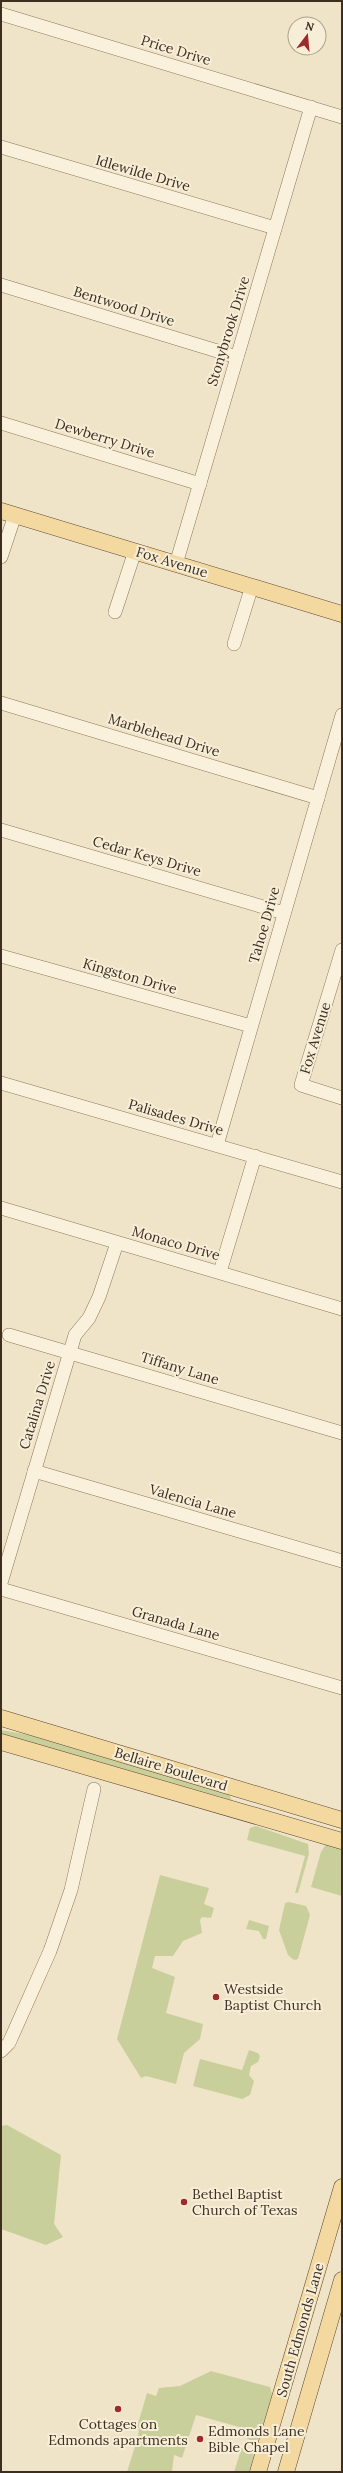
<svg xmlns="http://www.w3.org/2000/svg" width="343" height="2473" font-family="Lora,serif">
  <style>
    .green { fill: #c9cf9b }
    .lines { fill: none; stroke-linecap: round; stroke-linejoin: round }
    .minor-casing { stroke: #8d765c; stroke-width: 14 }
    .major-casing { stroke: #5b4430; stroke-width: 17 }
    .minor { stroke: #faf1dc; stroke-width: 13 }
    .major { stroke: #f3d9a0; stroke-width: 16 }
    .poi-dot { fill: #9e2a2b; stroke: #f7eed8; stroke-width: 1.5 }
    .labels { text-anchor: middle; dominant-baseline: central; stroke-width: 4; stroke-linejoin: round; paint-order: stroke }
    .street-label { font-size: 14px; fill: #3d2e20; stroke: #f7eed8 }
    .poi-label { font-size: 14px; fill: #3d2e20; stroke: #f7eed8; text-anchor: start }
  </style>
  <rect width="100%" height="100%" fill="#f0e4c8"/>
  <g class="green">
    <polygon points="1,1730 48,1738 228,1793 232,1800 1,1734"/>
    <polygon points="256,1826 308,1844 309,1854 298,1893 295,1893 305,1856 247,1840 250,1828"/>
    <polygon points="326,1844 342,1848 342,1896 311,1887 321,1852"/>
    <polygon points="160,1875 209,1888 204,1904 214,1908 211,1918 202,1917 200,1920 202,1933 183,1941 173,1956 155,1956 152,1968 175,1977 166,2013 203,2024 200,2039 184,2053 176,2084 146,2076 141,2078 117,2039"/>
    <polygon points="289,1902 306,1906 310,1915 298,1959 294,1960 288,1955 279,1930 285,1903"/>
    <polygon points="249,1920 269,1926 266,1939 263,1939 259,1931 246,1929"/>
    <polygon points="249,2050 258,2053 260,2056 258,2062 251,2066 249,2075 254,2081 250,2095 242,2099 193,2086 200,2059 242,2070"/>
    <polygon points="7,2125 61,2155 54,2224 63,2237 46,2245 1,2229 1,2126"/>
    <polygon points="211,2371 270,2387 272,2394 259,2439 254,2441 247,2439 250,2430 196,2415 182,2458 174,2455 172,2472 127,2472 136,2443 132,2442 138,2436 139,2428 137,2427 147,2393 156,2396 159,2388 180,2386"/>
    <polygon points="239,2447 251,2451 254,2455 249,2472 234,2472 240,2453 233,2450"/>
  </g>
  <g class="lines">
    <g class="minor-casing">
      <g id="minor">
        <polyline points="1,14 342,117"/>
        <polyline points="1,147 275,228"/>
        <polyline points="1,285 237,357"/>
        <polyline points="1,423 200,484"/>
        <polyline points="1,557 15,515"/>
        <polyline points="176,564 311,107"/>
        <polyline points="115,612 135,551"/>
        <polyline points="234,644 252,586"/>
        <polyline points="1,703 318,798"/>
        <polyline points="1,830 284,913"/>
        <polyline points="342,950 301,1085 342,1098"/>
        <polyline points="1,956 251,1026"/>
        <polyline points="1,1083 342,1182"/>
        <polyline points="217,1145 342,715"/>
        <polyline points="1,1208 342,1309"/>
        <polyline points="220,1272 255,1156"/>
        <polyline points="9,1335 342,1433"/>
        <polyline points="34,1471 342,1561"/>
        <polyline points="1,1583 75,1335 89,1318 99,1297 117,1243"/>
        <polyline points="1,1589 342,1688"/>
        <polyline points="1,2051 9,2043 50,1951 71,1890 94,1789"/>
      </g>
    </g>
    <g class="major-casing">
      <g id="major">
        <polyline points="1,511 342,614"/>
        <polyline points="1,1718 342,1820"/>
        <polyline points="1,1742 342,1841"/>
        <polyline points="258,2472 342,2187"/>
        <polyline points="286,2472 342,2280"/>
      </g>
    </g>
    <use href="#minor" class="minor"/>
    <use href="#major" class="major"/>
  </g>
  <g class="poi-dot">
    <circle cx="216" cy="1997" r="4"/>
    <circle cx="184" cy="2202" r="4"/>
    <circle cx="118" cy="2409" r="4"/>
    <circle cx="200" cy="2439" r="4"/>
  </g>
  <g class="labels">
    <g class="street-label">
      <text transform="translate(176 50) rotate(17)">Price Drive</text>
      <text transform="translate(143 173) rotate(16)">Idlewilde Drive</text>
      <text transform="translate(124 306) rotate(17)">Bentwood Drive</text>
      <text transform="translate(228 331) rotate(-73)">Stonybrook Drive</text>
      <text transform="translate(105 438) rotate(17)">Dewberry Drive</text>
      <text transform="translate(172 562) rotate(17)">Fox Avenue</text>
      <text transform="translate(164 735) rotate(17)">Marblehead Drive</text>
      <text transform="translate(147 856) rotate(16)">Cedar Keys Drive</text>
      <text transform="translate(264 925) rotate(-74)">Tahoe Drive</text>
      <text transform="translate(130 976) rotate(16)">Kingston Drive</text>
      <text transform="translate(315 1038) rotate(-73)">Fox Avenue</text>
      <text transform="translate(176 1117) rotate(16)">Palisades Drive</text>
      <text transform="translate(176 1243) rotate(16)">Monaco Drive</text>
      <text transform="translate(180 1368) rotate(17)">Tiffany Lane</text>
      <text transform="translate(37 1405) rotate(-73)">Catalina Drive</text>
      <text transform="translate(193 1501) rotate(16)">Valencia Lane</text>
      <text transform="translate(176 1623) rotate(16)">Granada Lane</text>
      <text transform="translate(171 1769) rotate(17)">Bellaire Boulevard</text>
      <text transform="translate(300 2330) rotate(-74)">South Edmonds Lane</text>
    </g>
    <g class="poi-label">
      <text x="224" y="1989">Westside<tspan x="224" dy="16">Baptist Church</tspan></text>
      <text x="192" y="2194">Bethel Baptist<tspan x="192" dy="16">Church of Texas</tspan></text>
      <text x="118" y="2424" text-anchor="middle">Cottages on<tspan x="118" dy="16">Edmonds apartments</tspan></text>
      <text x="208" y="2431">Edmonds Lane<tspan x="208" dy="16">Bible Chapel</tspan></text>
    </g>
  </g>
  <rect width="343" height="2473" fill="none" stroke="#3d2e20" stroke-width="4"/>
  <g transform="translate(307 36) rotate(16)"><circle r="19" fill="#f7eed8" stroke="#ada18e"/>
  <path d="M0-3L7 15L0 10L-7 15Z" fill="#9e2a2b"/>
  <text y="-6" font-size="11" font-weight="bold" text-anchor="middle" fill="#3d2e20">N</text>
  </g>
</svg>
